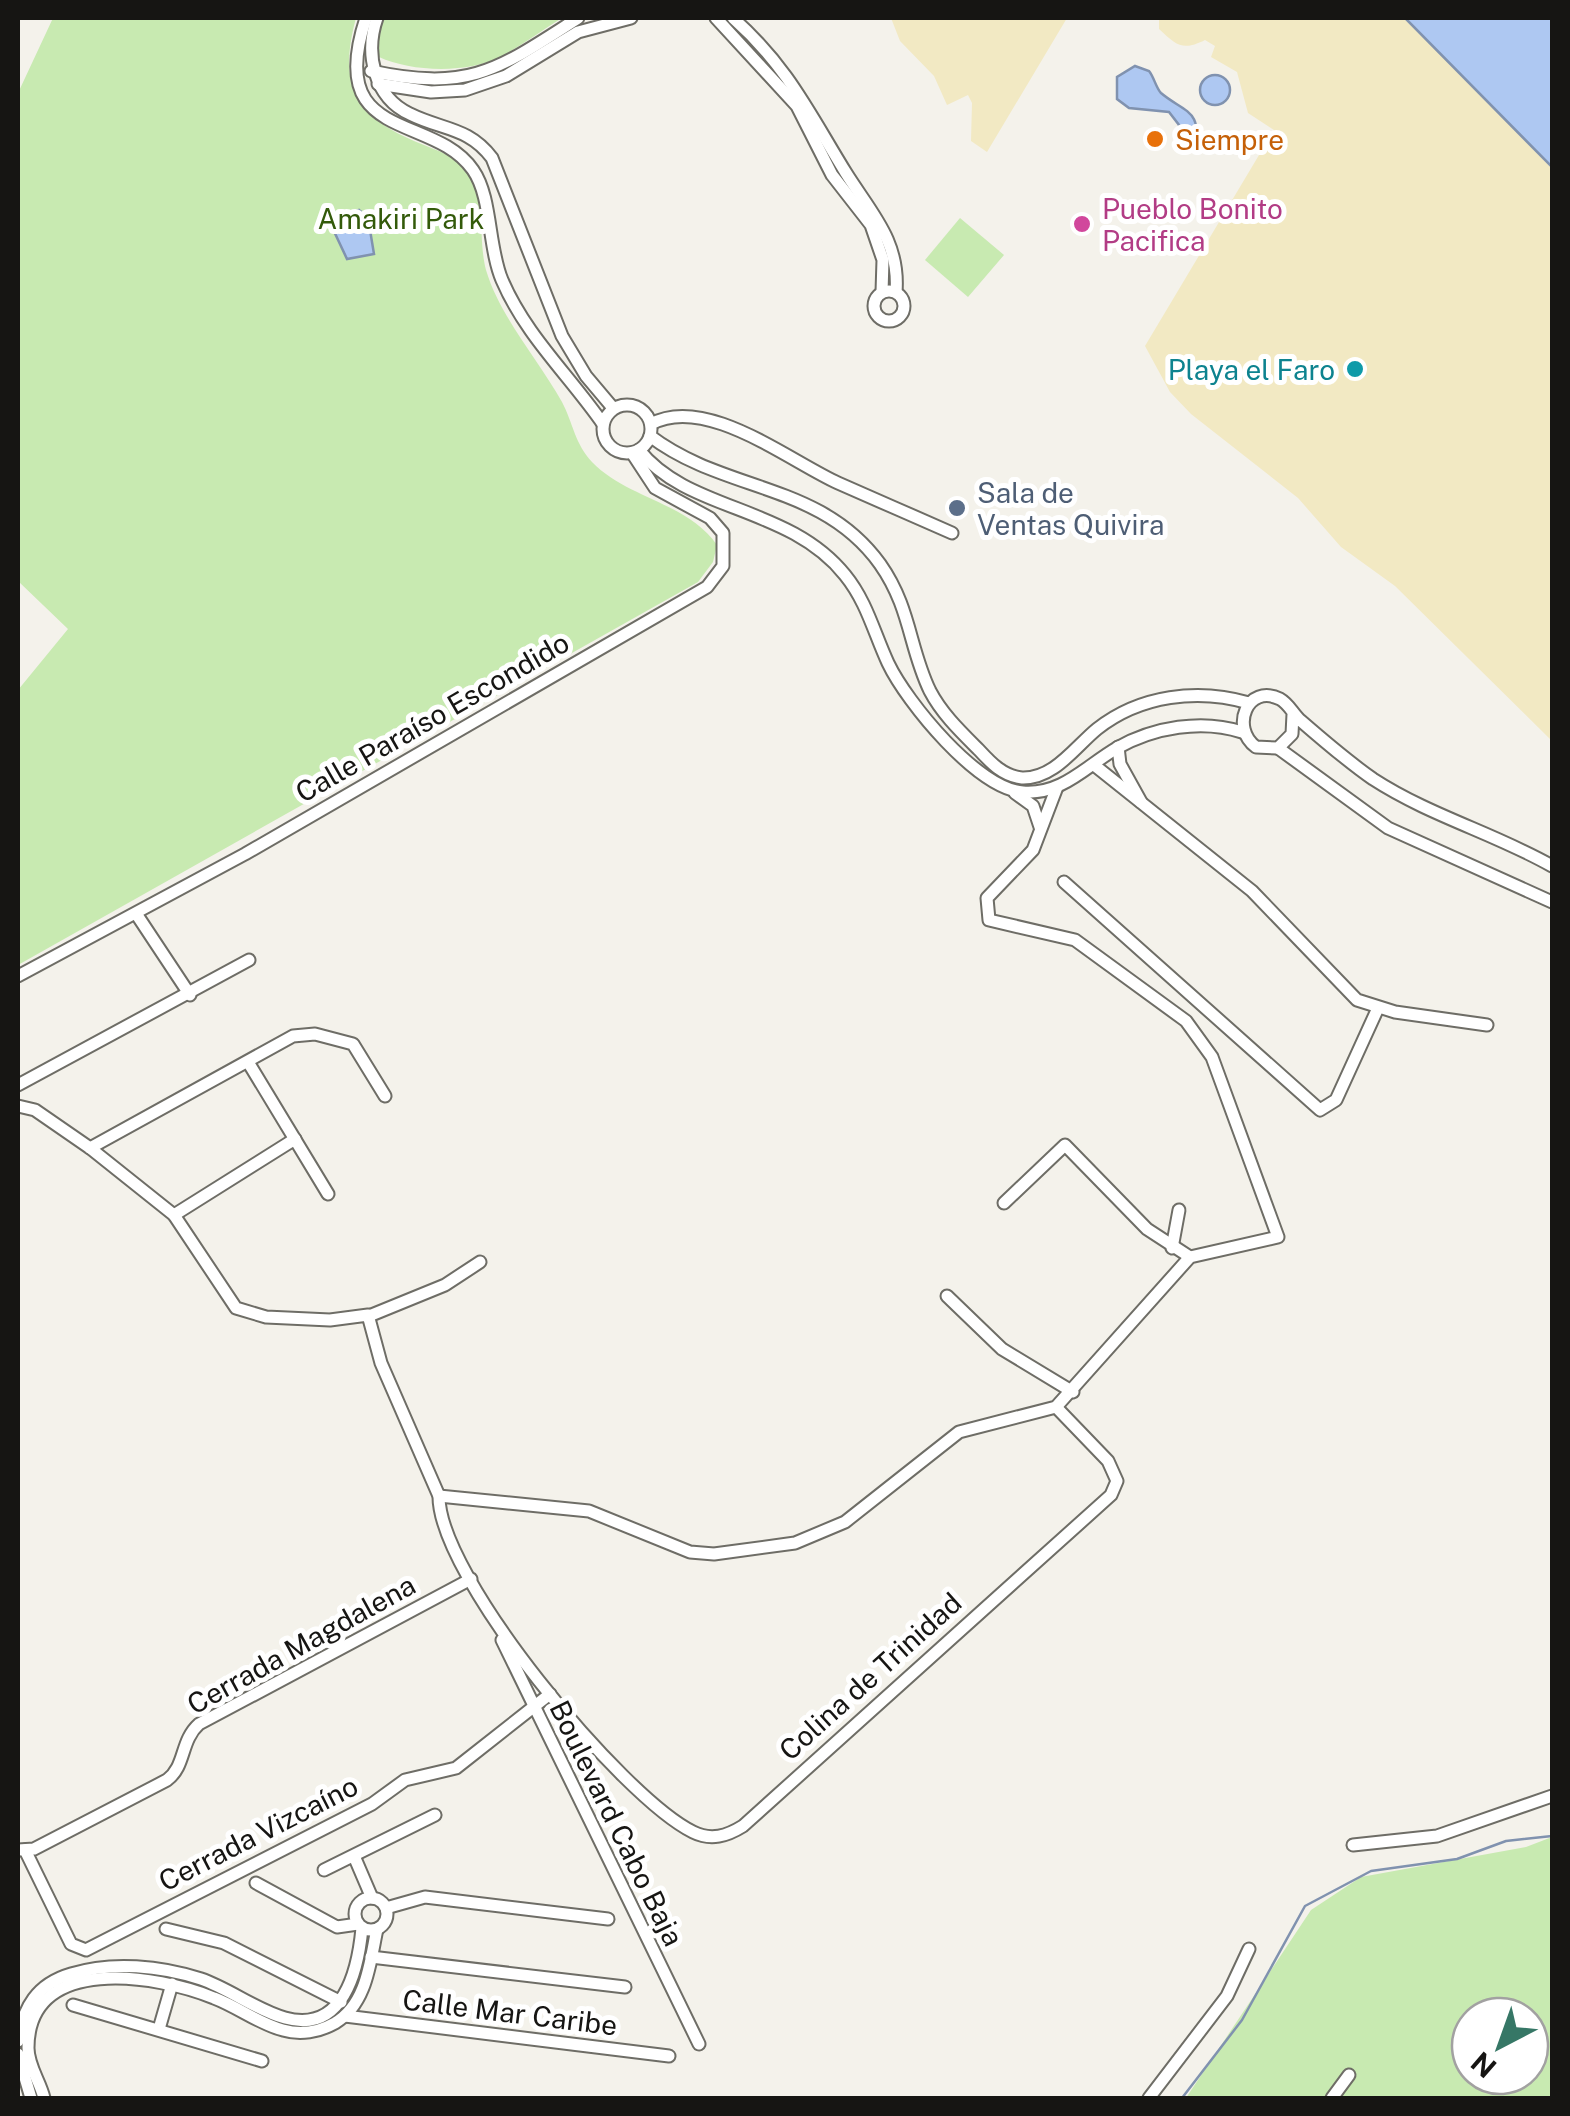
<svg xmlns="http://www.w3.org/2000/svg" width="1570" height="2116" font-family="'Public Sans',sans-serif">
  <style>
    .green { fill: #c8eab1; fill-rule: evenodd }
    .sand { fill: #f2e9c3 }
    .water { fill: #aec8f2; stroke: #8092af; stroke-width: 2.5 }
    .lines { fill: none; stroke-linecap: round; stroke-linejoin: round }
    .stream { stroke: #8092af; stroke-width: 2.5 }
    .street-casing { stroke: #6e6d66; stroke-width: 15 }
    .street { stroke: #fff; stroke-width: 11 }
    .food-dot { fill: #e8710a; stroke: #fff; stroke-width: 4 }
    .hotel-dot { fill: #d1479c; stroke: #fff; stroke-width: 4 }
    .culture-dot { fill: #0f9aa8; stroke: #fff; stroke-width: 4 }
    .service-dot { fill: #5c6f8a; stroke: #fff; stroke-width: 4 }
    .labels { text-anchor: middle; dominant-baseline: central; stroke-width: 10; stroke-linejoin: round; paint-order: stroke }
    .food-label { font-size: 28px; fill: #c56008; stroke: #fff; text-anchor: start }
    .hotel-label { font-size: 28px; fill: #b23c85; stroke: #fff; text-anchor: start }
    .park-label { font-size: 28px; fill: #335a0a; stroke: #fff }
    .culture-label { font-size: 28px; fill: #0d838f; stroke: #fff; text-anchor: end }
    .service-label { font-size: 28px; fill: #4e5e75; stroke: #fff; text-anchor: start }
    .street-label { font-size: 28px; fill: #161513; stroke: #fff }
  </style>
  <rect width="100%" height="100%" fill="#f4f2eb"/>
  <g class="green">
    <path d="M53 18H356C337 88 357 119 424 145 440 152 459 157 469 173 486 199 478 240 486 270 500 317 538 359 562 402 573 423 575 444 592 462 628 499 687 502 717 545L713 562 698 582 18 965V690L68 629 18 581V93Z"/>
    <path d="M384 18H562C542 30 523 45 502 56 469 74 411 72 379 57L375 42Z"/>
    <polygon points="960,218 1004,255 968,297 925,260"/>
    <path d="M1552 1837V2098H1186L1311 1910 1361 1877 1526 1847ZM1470 2016H1530V2076H1470Z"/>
  </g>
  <g class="sand">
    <polygon points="891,18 1067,18 987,152 971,141 972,103 968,95 947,105 934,76 900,41"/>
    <path d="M1159 18H1405L1552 167V741L1395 586 1341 547 1298 498 1191 414 1170 392 1145 346 1274 130 1248 113 1237 72 1211 57 1215 46 1205 40C1183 51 1177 46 1159 29Z"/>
  </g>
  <g class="water">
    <polygon points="1405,18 1552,18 1552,167"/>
    <path d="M1135 66 1149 71C1154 77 1156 88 1161 93 1183 112 1206 110 1192 151L1178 140 1179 125 1169 112 1129 108 1117 99V77Z"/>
    <circle cx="1215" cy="90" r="15"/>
    <polygon points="359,210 368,218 374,254 347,259 332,227 338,217"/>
  </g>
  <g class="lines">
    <polyline class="stream" points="1182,2098 1242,2020 1305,1906 1371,1871 1457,1859 1506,1841 1552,1836"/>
    <g class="street-casing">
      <g id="street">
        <path d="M366 18C324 144 433 112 473 170 492 197 488 247 502 280 526 336 569 375 603 424"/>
        <path d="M377 18C365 52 373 97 410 114 442 130 469 127 492 158L562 336 586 376 613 408"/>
        <polyline points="716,18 797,106 832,175 871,225 883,260 882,292"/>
        <path d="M733 18C788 67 809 113 846 173 871 213 900 241 896 292"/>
        <path d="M371 71C470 92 497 70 578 18"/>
        <polyline points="378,84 431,92 465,90 506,76 578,32 631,18"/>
        <circle cx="889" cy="306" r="15"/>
        <circle cx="627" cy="429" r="24"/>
        <path d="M651 424C705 394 788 460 838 483 876 500 914 516 952 533"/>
        <path d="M650 436C725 493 821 482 880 564 911 608 909 648 930 691 942 714 961 732 979 750 991 763 1003 776 1022 778 1054 779 1075 747 1097 729 1140 695 1198 688 1249 703"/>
        <path d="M639 450C688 512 789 505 845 575 867 602 874 633 888 663 907 703 978 789 1023 792 1062 795 1086 766 1117 748 1154 727 1202 719 1242 732"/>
        <path d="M1293 714 1292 734 1278 748 1256 747C1230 728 1247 683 1280 699 1289 704 1293 714 1301 721 1324 741 1347 761 1373 779 1430 816 1494 833 1552 866"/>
        <polyline points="1118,747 1120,764 1141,802"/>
        <polyline points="1278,748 1388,828 1552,902"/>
        <polyline points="1094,765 1252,891 1357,1000 1395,1012 1487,1025"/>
        <polyline points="1015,793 1033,806 1040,827"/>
        <polyline points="1064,882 1320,1110 1336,1100 1378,1008"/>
        <polyline points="137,915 190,995"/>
        <polyline points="18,976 245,854 707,587 723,566 723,533 710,518 655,488 632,453"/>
        <polyline points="248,1062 328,1194"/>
        <polyline points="18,1085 249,960"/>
        <path d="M18 1106 35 1110 90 1148 174 1215 236 1308 266 1317 330 1320 368 1315 381 1363 439 1496C438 1576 622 1797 693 1832 711 1841 727 1836 743 1826L1111 1495 1117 1481 1108 1461 1056 1407"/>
        <polyline points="90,1148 293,1036 315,1034 353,1044 385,1096"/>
        <polyline points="1004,1203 1065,1145 1147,1229 1190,1257"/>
        <polyline points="174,1215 295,1139"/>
        <polyline points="1172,1248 1179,1210"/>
        <polyline points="947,1296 1002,1349 1073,1392"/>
        <polyline points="369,1316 445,1285 480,1262"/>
        <polyline points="439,1496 589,1511 690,1552 714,1554 795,1543 845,1522 959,1432 1056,1407 1190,1257 1278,1237 1212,1057 1186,1021 1075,940 989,920 987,898 1033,850 1057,787"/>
        <polyline points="502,1640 699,2044"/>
        <polyline points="1353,1845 1437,1836 1552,1796"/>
        <path d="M18 1850 34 1849 167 1780C186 1766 180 1741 199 1724L471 1579"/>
        <polyline points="25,1850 71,1944 86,1950 372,1804 405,1780 456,1768 550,1694"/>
        <polyline points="354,1856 372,1898"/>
        <polyline points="324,1870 435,1815"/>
        <polyline points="256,1883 337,1927 358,1924"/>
        <circle cx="371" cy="1914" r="16"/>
        <polyline points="386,1908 425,1897 608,1919"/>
        <polyline points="166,1929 224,1943 341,2002"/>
        <polyline points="371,1957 625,1987"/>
        <polyline points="73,2005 262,2061"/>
        <polyline points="345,2016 669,2056"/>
        <polyline points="159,2029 172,1984"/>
        <path d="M18 2041C23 2007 37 1984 71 1974 112 1961 161 1966 201 1979 230 1989 256 2010 285 2018 343 2034 358 1971 362 1928"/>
        <polyline points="18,2054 31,2098"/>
        <path d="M44 2098C40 2081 28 2066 28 2048 28 1953 158 1975 214 1998 238 2007 259 2024 283 2030 300 2035 319 2032 335 2023 367 2004 370 1962 377 1929"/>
        <polyline points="1149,2098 1227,1996 1249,1949"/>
        <polyline points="1332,2098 1349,2075"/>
      </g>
    </g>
    <use href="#street" class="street"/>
  </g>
  <circle class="food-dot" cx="1155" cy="139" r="10"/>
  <circle class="hotel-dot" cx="1082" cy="224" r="10"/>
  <circle class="culture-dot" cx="1355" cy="369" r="10"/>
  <circle class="service-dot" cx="957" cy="508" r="10"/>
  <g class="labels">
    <g class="food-label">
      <text x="1175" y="139">Siempre</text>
    </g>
    <g class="hotel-label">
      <text x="1102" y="208">Pueblo Bonito<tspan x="1102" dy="32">Pacifica</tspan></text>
    </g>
    <g class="park-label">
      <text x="401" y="218">Amakiri Park</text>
    </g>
    <g class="culture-label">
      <text x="1335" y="369">Playa el Faro</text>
    </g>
    <g class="service-label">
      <text x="977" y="492">Sala de<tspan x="977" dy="32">Ventas Quivira</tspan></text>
    </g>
    <g class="street-label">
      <text transform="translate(432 717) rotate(-30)">Calle Paraíso Escondido</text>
      <text transform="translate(301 1644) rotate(-29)">Cerrada Magdalena</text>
      <text transform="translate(870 1676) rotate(-42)">Colina de Trinidad</text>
      <text transform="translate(617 1823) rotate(64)">Boulevard Cabo Baja</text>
      <text transform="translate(258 1833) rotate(-27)">Cerrada Vizcaíno</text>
      <text transform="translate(510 2012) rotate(7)">Calle Mar Caribe</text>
    </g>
  </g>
  <rect width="1570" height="2116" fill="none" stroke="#161513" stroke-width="40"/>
  <g transform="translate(1500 2046) rotate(221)"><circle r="48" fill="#ffffff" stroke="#a2a1a1" stroke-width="2.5"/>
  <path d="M0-8L18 38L0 25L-18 38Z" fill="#367766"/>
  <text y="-15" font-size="28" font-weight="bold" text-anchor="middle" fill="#161513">N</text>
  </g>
</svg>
